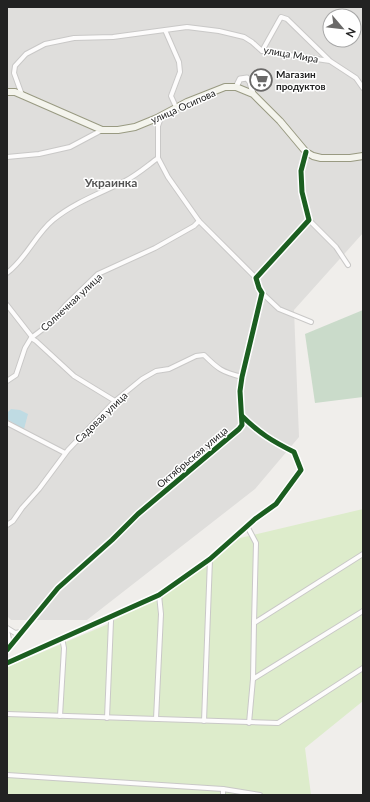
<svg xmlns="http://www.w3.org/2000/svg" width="370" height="802" font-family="Lato,sans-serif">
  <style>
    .residential { fill: #dfdedc; fill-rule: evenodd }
    .grass { fill: #ddeccb }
    .cemetery { fill: #cadbca }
    .water { fill: #bfdbe3 }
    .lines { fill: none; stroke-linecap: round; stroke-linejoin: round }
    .minor-casing { stroke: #c9c8c7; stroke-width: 6 }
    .tertiary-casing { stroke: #c9c8c7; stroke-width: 7 }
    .secondary-casing { stroke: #999a82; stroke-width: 8 }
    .minor { stroke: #fdfcfc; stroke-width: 4 }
    .tertiary { stroke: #fdfcfc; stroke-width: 5 }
    .secondary { stroke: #f4f4ed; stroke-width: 6 }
    .cycleway-casing { stroke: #fff; stroke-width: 8 }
    .cycleway { stroke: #1b5e20; stroke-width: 5 }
    .labels { text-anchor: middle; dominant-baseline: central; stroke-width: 3; stroke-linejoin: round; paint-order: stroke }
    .street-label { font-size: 10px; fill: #222; stroke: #fff }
    .poi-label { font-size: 10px; font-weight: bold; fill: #222; stroke: #fff; text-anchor: start }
    .quarter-label { font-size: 12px; font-weight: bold; fill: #555; stroke: #fff }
  </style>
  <rect width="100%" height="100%" fill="#f0eeeb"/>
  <path class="residential" d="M7 7H363V233L294 310 299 437 255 489 87 620H11L7 616ZM330 16H354V40H330Z"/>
  <polygon class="grass" points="363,509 363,701 305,748 311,795 7,795 7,667 106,625 159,595 240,538"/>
  <polygon class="cemetery" points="363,310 363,397 315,403 305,334"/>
  <polygon class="water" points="11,409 20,410 28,414 24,429 21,428 7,419 7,413"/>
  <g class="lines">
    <g class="minor-casing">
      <g id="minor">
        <polyline points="165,30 179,62 180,72 171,96 176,107"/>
        <polyline points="262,51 281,17 287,19 329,60"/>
        <polyline points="22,95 14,73 15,66 26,54 45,44 74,38 113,37 187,27 219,31 244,37 252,42 262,51 330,61 356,78 363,88"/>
        <polyline points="162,115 158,126 158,158 168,177 199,221 256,278"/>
        <polyline points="7,157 39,154 70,147 102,130"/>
        <polyline points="309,220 336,247 348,265"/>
        <path d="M7 273C26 259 35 235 53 220 75 202 101 193 125 181 137 175 147 166 158 158"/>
        <polyline points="262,293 279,309 311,322"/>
        <polyline points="7,305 32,337 31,338 36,341 74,376 115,401"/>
        <polyline points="7,381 16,375 25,348 31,338 51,323 65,306 98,274 155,248 194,226 199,221"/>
        <polyline points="7,423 65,453"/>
        <path d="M7 525 13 521 22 508 39 489 68 450 115 401 142 379 156 371 169 369 196 356 204 355C218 369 222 372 242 377"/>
        <polyline points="247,526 256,543 254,623"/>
        <polyline points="363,554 254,623 253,679 363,611"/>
        <polyline points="7,628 15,633 21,632"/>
        <polyline points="7,630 10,644"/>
        <polyline points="7,650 58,588 112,540 138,514 239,429 242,425 240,391 242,377 262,293 259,288 256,278 309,220 302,192 301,171 306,152"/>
        <path d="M7 663 159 595 210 559 255 519 276 504 301 470 294 452C272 441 259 433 242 416"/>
        <polyline points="7,714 278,723 363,668"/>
        <polyline points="60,716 64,648 62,638"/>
        <polyline points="107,718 111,621 112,616"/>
        <polyline points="156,719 161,614 159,595"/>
        <polyline points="204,721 210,559"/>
        <polyline points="249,723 253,679"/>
        <polyline points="7,775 223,789 260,795"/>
        <polyline points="223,795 223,789"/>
      </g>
    </g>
    <g class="tertiary-casing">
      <polyline id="tertiary" points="236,87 240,79 247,78 250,82 253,94"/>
    </g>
    <g class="secondary-casing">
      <polyline id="secondary" points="7,92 15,92 22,95 102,130 118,130 135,127 157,118 187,102 225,87 236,87 253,94 280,121 306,152 313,156 321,158 350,158 363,156"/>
    </g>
    <use href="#minor" class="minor"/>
    <use href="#tertiary" class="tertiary"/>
    <use href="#secondary" class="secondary"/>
    <g class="cycleway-casing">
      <g id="cycleway">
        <polyline points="7,650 58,588 112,540 138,514 239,429 242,425 240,391 242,377 262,293 259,288 256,278 309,220 302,192 301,171 306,152"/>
        <path d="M7 663 159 595 210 559 255 519 276 504 301 470 294 452C272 441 259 433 242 416"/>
      </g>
    </g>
    <use href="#cycleway" class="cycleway"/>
  </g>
  <defs>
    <g id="supermarket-ring" transform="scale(1.15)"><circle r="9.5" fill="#fff" stroke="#6a6968" stroke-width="1.5"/><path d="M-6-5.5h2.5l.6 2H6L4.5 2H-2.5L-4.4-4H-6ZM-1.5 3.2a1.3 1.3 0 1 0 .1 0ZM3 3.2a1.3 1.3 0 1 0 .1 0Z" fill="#6a6968"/></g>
  </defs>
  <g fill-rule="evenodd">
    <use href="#supermarket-ring" x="261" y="80"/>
  </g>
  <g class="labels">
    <g class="street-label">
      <text transform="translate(291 54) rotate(10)">улица Мира</text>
      <text transform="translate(183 106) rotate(-24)">улица Осипова</text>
      <text transform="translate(71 302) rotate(-43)">Солнечная улица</text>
      <text transform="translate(101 417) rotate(-44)">Садовая улица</text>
      <text transform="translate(192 457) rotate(-40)">Октябрьская улица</text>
    </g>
    <g class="poi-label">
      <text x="276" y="74">Магазин<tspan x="276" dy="12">продуктов</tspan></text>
    </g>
    <g class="quarter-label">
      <text x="111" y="182">Украинка</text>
    </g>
  </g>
  <rect width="370" height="802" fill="none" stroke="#222222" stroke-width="16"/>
  <g transform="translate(342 28) rotate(118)"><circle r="19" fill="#ffffff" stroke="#a7a7a7"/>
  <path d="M0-3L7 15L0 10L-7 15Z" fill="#6a6968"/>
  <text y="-6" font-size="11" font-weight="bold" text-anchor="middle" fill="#222222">N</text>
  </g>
</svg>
